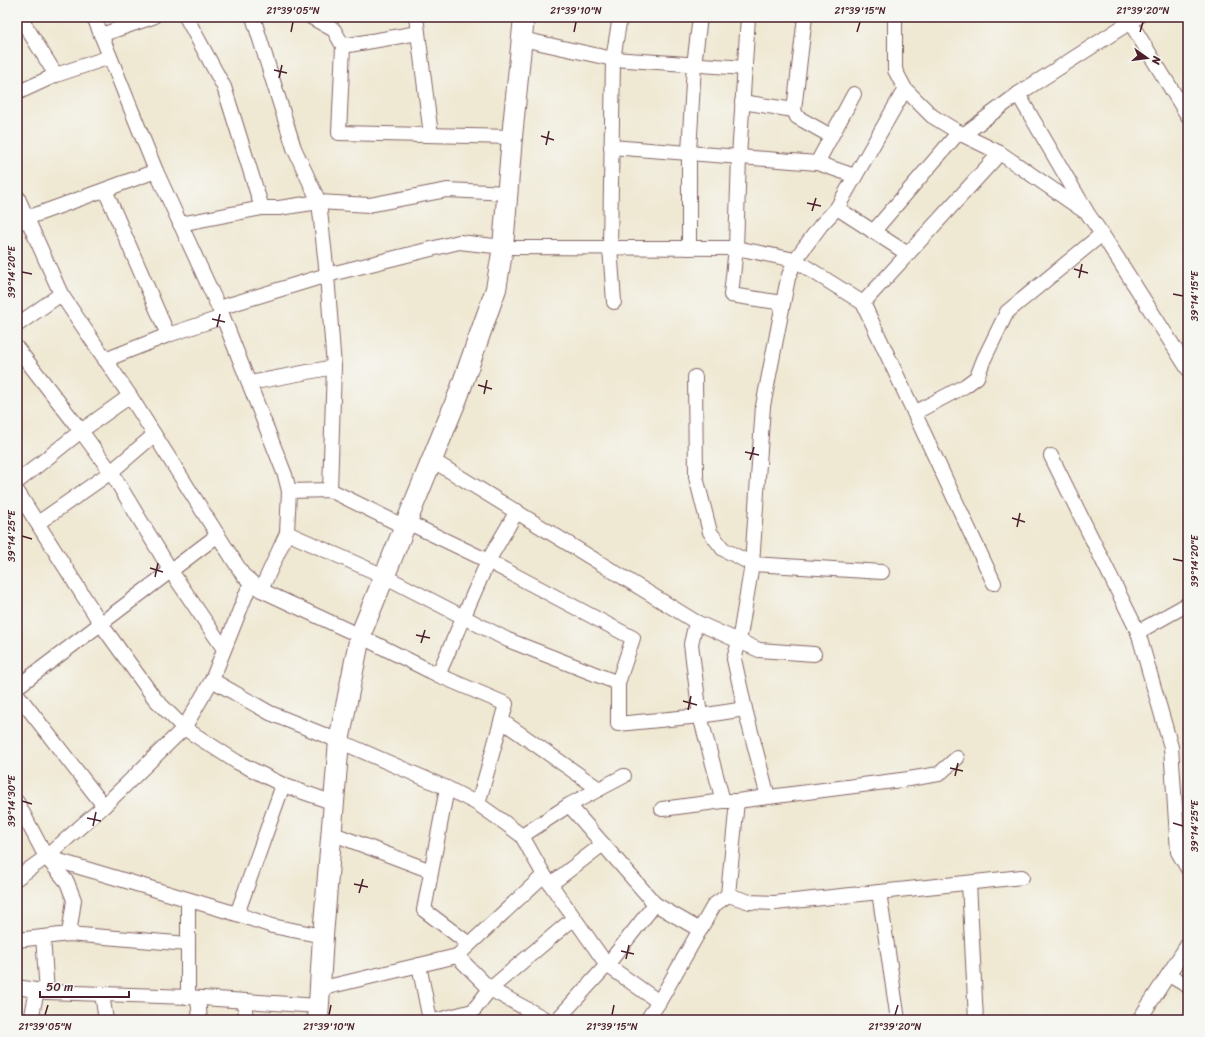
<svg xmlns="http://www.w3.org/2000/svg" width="1205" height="1037" font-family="Sriracha,sans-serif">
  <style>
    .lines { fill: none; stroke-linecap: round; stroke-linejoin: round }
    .street-casing { stroke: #846565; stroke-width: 16 }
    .secondary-casing { stroke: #846565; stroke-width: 22 }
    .street { stroke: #fff; stroke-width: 14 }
    .secondary { stroke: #fff; stroke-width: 20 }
    .ticks { fill: none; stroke: #4a1f2b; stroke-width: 1.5 }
    .neatline { fill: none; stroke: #4a1f2b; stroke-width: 1.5 }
    .ticks-label { font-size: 10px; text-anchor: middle; fill: #4a1f2b }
  </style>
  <rect width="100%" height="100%" fill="#f6f6f2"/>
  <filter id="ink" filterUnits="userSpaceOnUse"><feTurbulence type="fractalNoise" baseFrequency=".025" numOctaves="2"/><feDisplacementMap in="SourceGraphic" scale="8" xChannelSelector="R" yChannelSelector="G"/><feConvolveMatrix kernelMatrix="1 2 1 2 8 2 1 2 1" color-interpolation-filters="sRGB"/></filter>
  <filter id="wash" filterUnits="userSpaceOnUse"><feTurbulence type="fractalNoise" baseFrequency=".012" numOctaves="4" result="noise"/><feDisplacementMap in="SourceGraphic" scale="16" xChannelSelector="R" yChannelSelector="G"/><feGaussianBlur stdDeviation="0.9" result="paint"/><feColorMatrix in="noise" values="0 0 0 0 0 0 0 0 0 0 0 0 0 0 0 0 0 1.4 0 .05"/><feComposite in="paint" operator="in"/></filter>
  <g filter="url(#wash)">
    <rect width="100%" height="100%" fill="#efe8d2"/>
  </g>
  <g filter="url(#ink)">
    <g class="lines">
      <g class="street-casing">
        <g id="street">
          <polyline points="20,17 56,75"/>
          <polyline points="94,17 156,171 223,317 285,475 289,491 287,533 261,590"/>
          <polyline points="186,17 224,87 262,208"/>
          <polyline points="253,17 294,148 319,202 327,275 334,367 330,490"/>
          <polyline points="311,17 334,30 343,46 339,133 512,137"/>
          <polyline points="416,17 431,135"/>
          <polyline points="748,17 739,157 736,248 731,295 783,303"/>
          <polyline points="805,17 794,110 797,117 831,136"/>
          <polyline points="895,17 895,70 905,89 932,116 963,135 1000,153 1084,211"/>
          <polyline points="1130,22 1188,116"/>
          <polyline points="101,35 153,17"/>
          <polyline points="522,39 613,59 745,68"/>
          <polyline points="343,46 418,33"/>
          <polyline points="17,93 56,75 110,57"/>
          <polyline points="1018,94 1088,214 1102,234 1188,369"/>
          <polyline points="742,102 794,110"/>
          <polyline points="963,135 1018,94 1138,17"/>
          <polyline points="611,147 817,163 855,176"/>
          <polyline points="817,163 854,94"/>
          <polyline points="105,190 168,335"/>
          <polyline points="17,196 61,294 130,396 243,575 261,590 360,636 438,675 506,704 478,804"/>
          <polyline points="837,208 908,254"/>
          <polyline points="17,224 27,218 156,171"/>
          <polyline points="180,224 262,208 279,208 319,202 369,205 447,190 508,193"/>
          <polyline points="873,232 959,132"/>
          <polyline points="689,248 689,152 694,65 700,17"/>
          <polyline points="614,302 610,247 613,59 620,17"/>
          <polyline points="863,303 1000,153"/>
          <polyline points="219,308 327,275 459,242 503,247 736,248 795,260 863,303 994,583"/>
          <polyline points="17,325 61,294"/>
          <polyline points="17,348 81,431 111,472 171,571 224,649"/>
          <polyline points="105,360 168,335 223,317"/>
          <polyline points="695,377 696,477 710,532 723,549 752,564 882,572"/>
          <polyline points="250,383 334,367"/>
          <polyline points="914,413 965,386 977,377 984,359 1007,312 1102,234"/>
          <polyline points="1051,456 1138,632 1171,747 1178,852 1188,869"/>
          <polyline points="432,460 696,622 759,650 814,654"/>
          <polyline points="17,482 81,431 130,396"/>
          <polyline points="17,491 101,624 155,699 184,728 237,762 283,785 334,803"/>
          <polyline points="289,491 330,490 405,527"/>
          <polyline points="407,522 488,561 633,638 618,683 618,724 700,716 745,709"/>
          <polyline points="38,523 111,472 154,435"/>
          <polyline points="287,533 384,576 508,640 618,683"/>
          <polyline points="696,622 691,644 700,716 723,801"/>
          <polyline points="1138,632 1188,604"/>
          <polyline points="438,675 488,561 517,511"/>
          <polyline points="212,680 270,713 339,741 447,788 478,804 505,823 522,836 544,875 607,965 659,1002"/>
          <polyline points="17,687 218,535"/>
          <polyline points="17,694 104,806"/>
          <polyline points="502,721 599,789"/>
          <polyline points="447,788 424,910 469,944"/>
          <polyline points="768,797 745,709 734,659 739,642 752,564 763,406 788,278 795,260 821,225 837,208 905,89"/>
          <polyline points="737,801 728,895 750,902 775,903 1022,877"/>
          <polyline points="17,802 46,857 67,882 74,900 69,934"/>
          <polyline points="569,805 655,904 700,930"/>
          <polyline points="662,809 723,801 737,801 909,779 939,774 957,758"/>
          <polyline points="331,833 431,871"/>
          <polyline points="522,836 569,805 624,776"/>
          <polyline points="46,857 237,914 272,926 323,936"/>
          <polyline points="17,878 46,857 104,806 184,728 212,680 251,582"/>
          <polyline points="969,883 976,1020"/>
          <polyline points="551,884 603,844"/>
          <polyline points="879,892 898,1020"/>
          <polyline points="188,900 188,997"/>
          <polyline points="237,914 283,785"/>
          <polyline points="43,937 47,992"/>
          <polyline points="17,940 69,934 188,944"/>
          <polyline points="457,956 490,989 547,1020"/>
          <polyline points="419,965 430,1020"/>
          <polyline points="1169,975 1188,986"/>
          <polyline points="17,987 47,992 188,997 318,1006"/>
          <polyline points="319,989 457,956 544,875"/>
          <polyline points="102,994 106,1020"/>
          <polyline points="198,998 200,1020"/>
          <polyline points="244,1001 246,1020"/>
          <polyline points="31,1020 37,990"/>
          <polyline points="438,1020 473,1011 490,989 574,918"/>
          <polyline points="557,1020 607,965 655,904"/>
          <polyline points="647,1020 659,1002 714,905 728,895"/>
          <polyline points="1139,1020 1188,944"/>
        </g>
      </g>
      <g class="secondary-casing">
        <polyline id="secondary" points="318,1020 323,936 339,741 360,636 458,396 496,289 503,247 512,137 524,17"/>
      </g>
      <use href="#street" class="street"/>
      <use href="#secondary" class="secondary"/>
    </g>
  </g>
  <path class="ticks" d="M291 32 293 22M574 32 576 22M857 32 860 22M1140 32 1143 22M274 70 287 73M279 78 282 65M541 136 554 140M546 145 549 131M807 203 821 206M812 211 816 198M1074 269 1088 273M22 272 32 274M1079 278 1082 264M1173 294 1183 296M212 319 225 322M217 327 220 314M478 385 492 389M484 394 487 380M745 452 759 455M750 460 754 447M1012 518 1025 522M1017 527 1020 513M22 536 32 539M1173 559 1183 561M150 568 163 572M155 577 158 563M416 635 430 638M421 643 425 630M683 701 697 705M688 710 691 696M950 768 963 771M955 776 958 763M22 801 32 804M87 818 101 821M1173 823 1183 826M93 826 96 812M354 884 368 887M359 893 363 879M621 951 634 954M626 959 629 945M45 1015 48 1005M329 1015 331 1005M612 1015 614 1005M895 1015 898 1005"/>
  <rect width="1205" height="1037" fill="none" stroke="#f6f6f2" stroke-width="44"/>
  <g transform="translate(1147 58) rotate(104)" stroke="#f6f6f2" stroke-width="3" paint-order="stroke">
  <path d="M0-3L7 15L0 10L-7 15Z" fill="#4a1f2b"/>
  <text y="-6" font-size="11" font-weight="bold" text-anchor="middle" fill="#4a1f2b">N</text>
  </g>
  <path d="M40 991v6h89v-6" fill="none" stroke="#4a1f2b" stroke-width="2"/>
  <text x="46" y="991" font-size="12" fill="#4a1f2b" stroke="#f6f6f2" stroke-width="3" paint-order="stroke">50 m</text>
  <rect x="22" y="22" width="1161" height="993" class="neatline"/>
  <g class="ticks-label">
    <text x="293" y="14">21°39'05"N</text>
    <text x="576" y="14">21°39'10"N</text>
    <text x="860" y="14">21°39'15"N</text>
    <text x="1143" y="14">21°39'20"N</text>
    <text transform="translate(11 272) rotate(-90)" y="4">39°14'20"E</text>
    <text transform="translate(1194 296) rotate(-90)" y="4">39°14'15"E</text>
    <text transform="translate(11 536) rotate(-90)" y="4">39°14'25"E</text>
    <text transform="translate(1194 561) rotate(-90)" y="4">39°14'20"E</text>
    <text transform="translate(11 801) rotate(-90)" y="4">39°14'30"E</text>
    <text transform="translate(1194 826) rotate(-90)" y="4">39°14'25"E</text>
    <text x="45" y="1030">21°39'05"N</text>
    <text x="329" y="1030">21°39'10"N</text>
    <text x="612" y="1030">21°39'15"N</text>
    <text x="895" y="1030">21°39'20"N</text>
  </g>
</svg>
